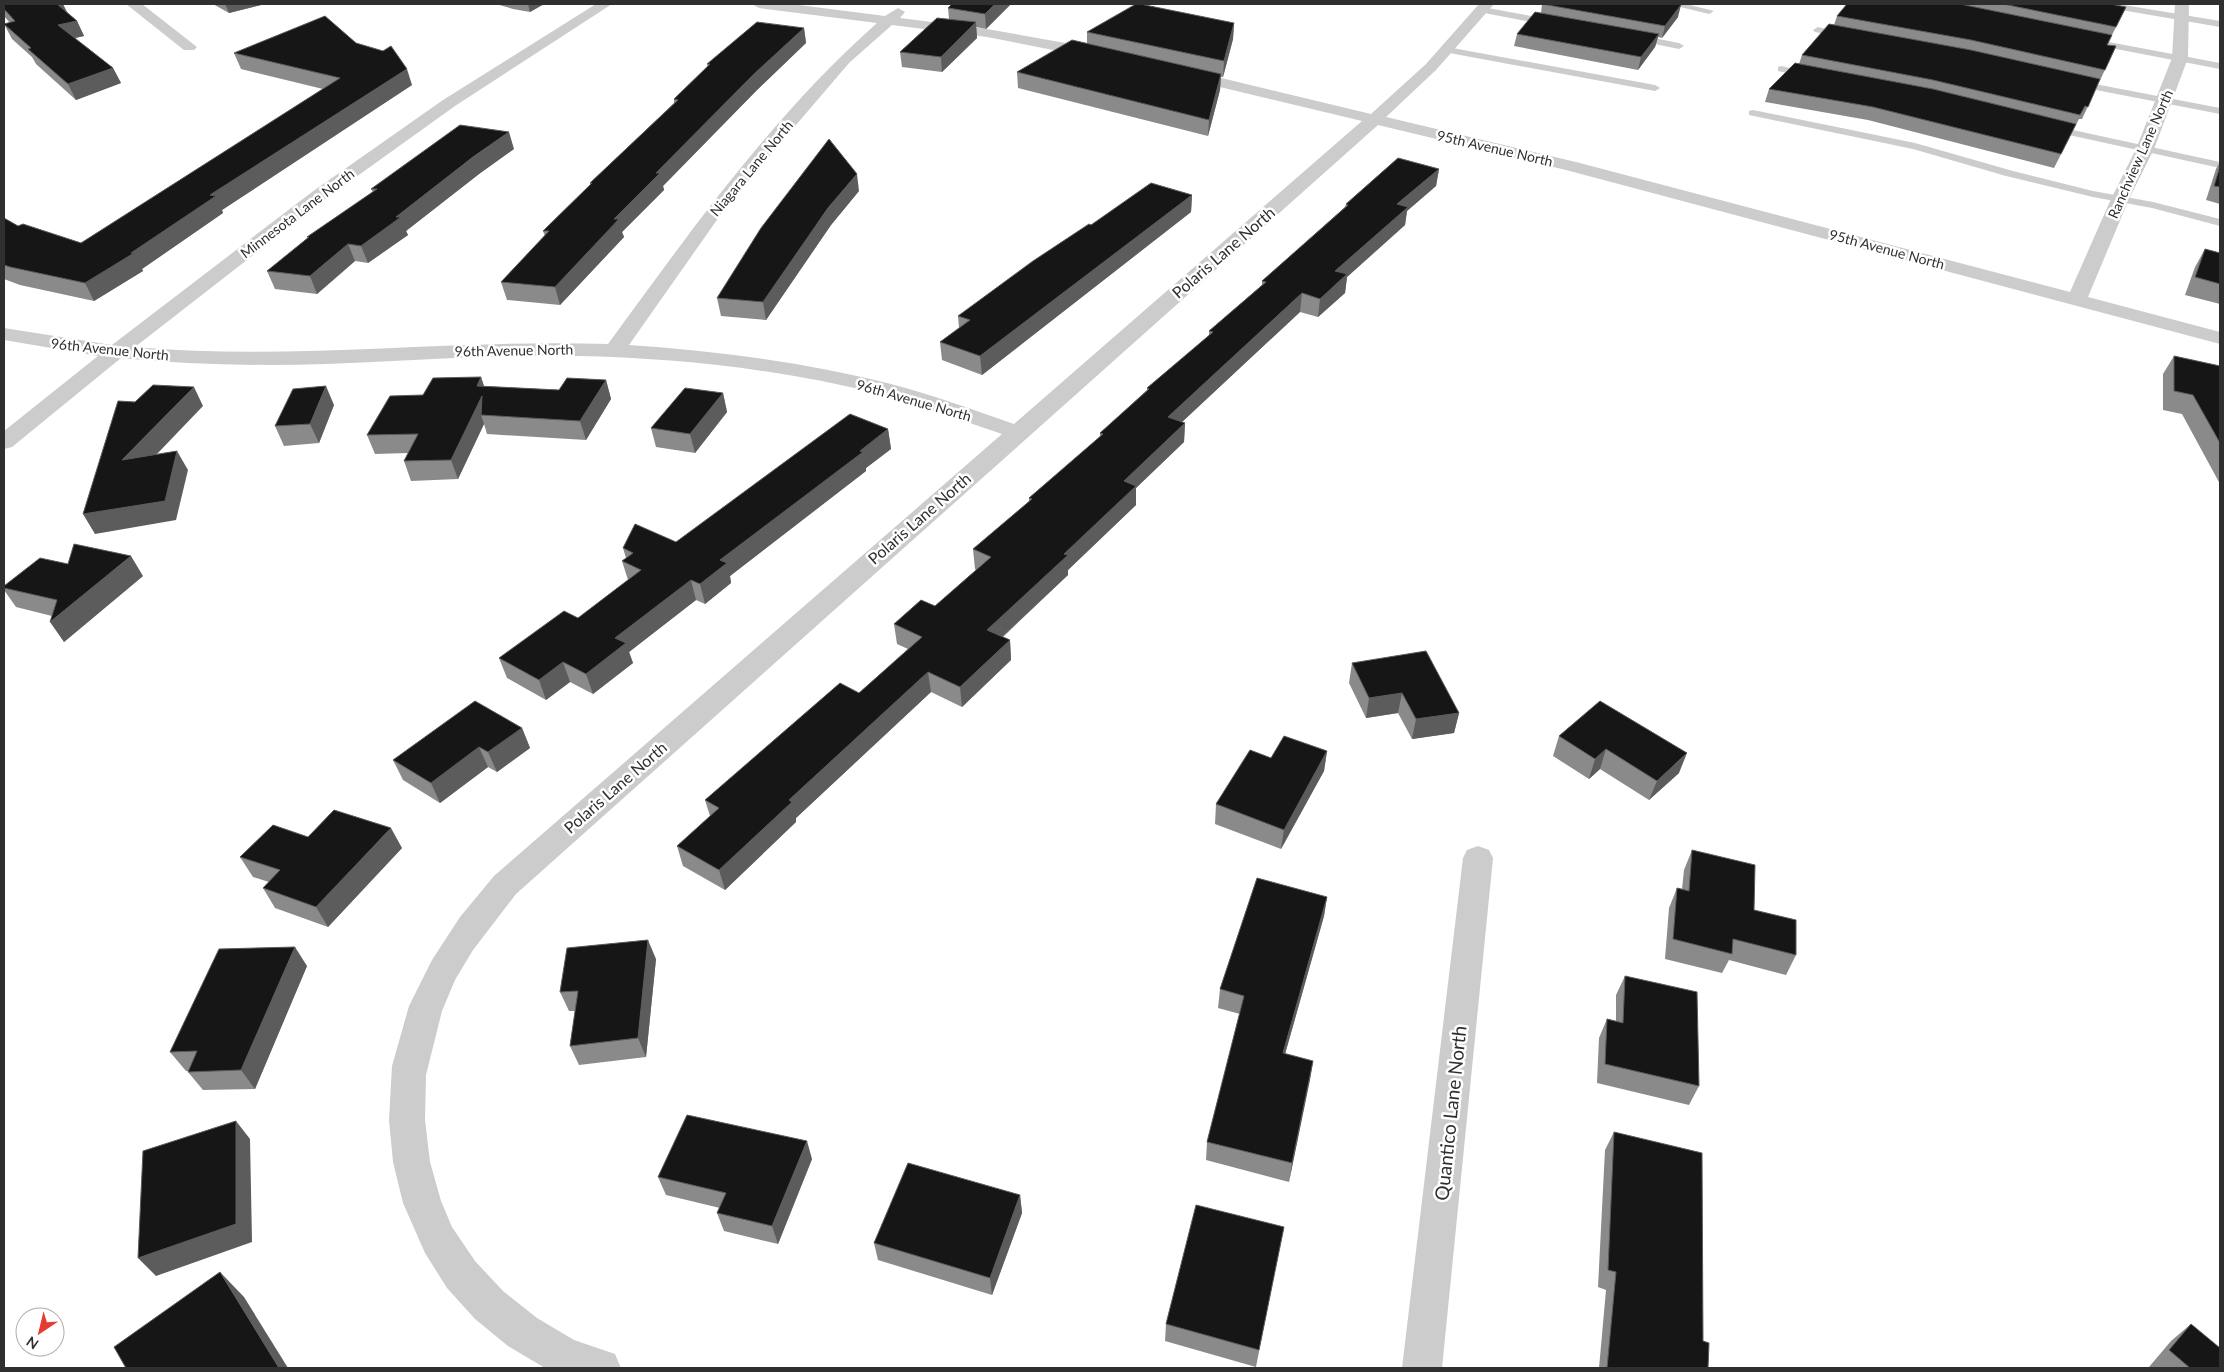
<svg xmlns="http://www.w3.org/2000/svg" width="2224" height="1372" font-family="Lato,sans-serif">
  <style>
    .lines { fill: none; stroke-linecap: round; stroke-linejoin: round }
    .service { fill: #ccc; fill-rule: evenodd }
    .minor { fill: #ccc; fill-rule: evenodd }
    .wall { fill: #8a8a8a }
    .shaded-wall { fill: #5c5c5c }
    .building { fill: #161616; stroke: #5c5c5c }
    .labels { text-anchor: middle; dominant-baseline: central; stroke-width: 5; stroke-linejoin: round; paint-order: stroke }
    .far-street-label { font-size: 14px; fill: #2f2f2f; stroke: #fff }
    .street-label { font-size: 16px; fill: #2f2f2f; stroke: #fff }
    .near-street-label { font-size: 19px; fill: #2f2f2f; stroke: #fff }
  </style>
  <rect width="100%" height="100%" fill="#fff"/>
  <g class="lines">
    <g class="service">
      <polygon points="1668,4 1686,4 1714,11 1709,14"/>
      <polygon points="2099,4 2118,4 2220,21 2220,27 2104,7"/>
      <polygon points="1482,7 1553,20 1558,23 1553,26 1479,12 1477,10"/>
      <polygon points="1818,27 1850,35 1845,38 1815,32 1813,30"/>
      <polygon points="1633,34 1679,43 1684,46 1679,49 1630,39 1630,35"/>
      <polygon points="2093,39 2220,63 2220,69 2090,44 2088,42"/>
      <polygon points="1447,47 1655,85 1660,88 1655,91 1444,52 1442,50"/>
      <polygon points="1781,66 1814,73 1815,75 1810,78 1778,71 1778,67"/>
      <polygon points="2074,80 2220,108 2220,114 2070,85 2069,83"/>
      <polygon points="1753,110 1915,143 2013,171 2093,191 2153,202 2220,219 2220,226 2152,208 2093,197 2006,176 1913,149 1749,115 1749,111"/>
      <polygon points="2050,125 2220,162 2220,168 2046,130 2046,126"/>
    </g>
    <g class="minor">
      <polygon points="126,4 142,4 197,47 194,50 184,50"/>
      <path d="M596 4H612L455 106 324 200 135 347C293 361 451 339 608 344 690 232 772 116 877 23L759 8 752 4H791L885 16 898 8 905 12 900 18 987 29 1099 49 1107 54 1099 59 987 37 892 25 849 63 726 207 629 345C717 351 805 362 891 384 933 395 974 410 1014 424L1362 121 1178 77 1176 74 1178 71 1184 69 1371 114 1426 64 1479 4H1494L1436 70 1386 117 1576 162 2070 292 2111 199 2136 149 2172 58 2175 4H2189L2188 58 2154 149 2129 199 2088 297 2220 332V344L1566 170 1378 125 516 894 473 950 455 980 442 1011 426 1075 425 1120 430 1162 441 1201 452 1227 475 1261 503 1291 537 1318 574 1340 615 1354 621 1368H545L508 1346 475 1319 447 1288 425 1253 403 1203 393 1162 389 1120 392 1066 409 1006 432 960 460 917 494 876 1002 434C961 420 921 405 879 394 780 369 678 358 577 356 494 354 410 361 327 364 258 366 189 365 121 358L12 447 4 449V431L98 356 4 340V328L112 345 312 192 443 100Z"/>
      <polygon points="1478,846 1489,850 1493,858 1442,1368 1402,1368 1463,858 1467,850"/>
    </g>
  </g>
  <g class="wall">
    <polygon points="4,4 68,13 77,21 84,36 75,38 113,68 121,83 76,100 36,64 32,57 12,39 4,24 10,23 4,16"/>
    <polygon points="213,4 265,4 229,13"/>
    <polygon points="496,4 544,4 530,12 513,9"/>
    <polygon points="1011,4 986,29 976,27 977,38 942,72 902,67 900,52 949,19 948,8"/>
    <polygon points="1542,4 1678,17 1662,38 1658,37 1655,47 1638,70 1514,46 1517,34 1541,13"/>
    <polygon points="1847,4 2110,4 2126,7 2107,45 2116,46 2082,119 2079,119 2054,168 1868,120 1765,102 1769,89 1799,64 1802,55 1834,25 1837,16"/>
    <polygon points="1234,23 1233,39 1223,77 1221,77 1220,90 1208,136 1018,88 1017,72 1087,44 1087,32"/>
    <polygon points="804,28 806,43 757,90 663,186 664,190 622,232 624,237 560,305 507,300 501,282 545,236 543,231 590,185 590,183 674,103 674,99 708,67 707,64"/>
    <polygon points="356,43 412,85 222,210 223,213 142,269 143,271 94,301 20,285 4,279 4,218 18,226 81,243 323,89 241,69 234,53"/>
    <polygon points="514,149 479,174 406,231 408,235 368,263 355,261 317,294 275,289 267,271 308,238 307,237 373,192 371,189"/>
    <polygon points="2220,162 2220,204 2206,200 2216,169"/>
    <polygon points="1439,169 1436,186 1407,211 1405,225 1347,277 1345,293 1318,317 1300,312 1182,422 1185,423 1184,442 1136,488 1136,505 1068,570 1068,575 1003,637 1010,640 1011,660 962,707 931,692 796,818 796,822 725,890 683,866 677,846 710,816 705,800 859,693 908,649 897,644 894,624 935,606 976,570 975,569 973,549 1029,502 1029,498 1100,437 1100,433 1147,390 1147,388 1209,336 1209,331 1262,285 1262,281 1345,207 1346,204"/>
    <polygon points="859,191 831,225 766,320 721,316 717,298"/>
    <polygon points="1192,195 1191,212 982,375 942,360 940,342 959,328 958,316 1091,225"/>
    <polygon points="2205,249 2220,253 2220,304 2185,295 2195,267"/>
    <polygon points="2174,356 2220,366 2220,484 2182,414 2163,410 2163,374"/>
    <polygon points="481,377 484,386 559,390 606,380 611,399 586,440 487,434 484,424 458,479 411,481 404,461 408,453 375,454 367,435 423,395"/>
    <polygon points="723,393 727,412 695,453 656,447 651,428"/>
    <polygon points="334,405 319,443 284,446 275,426"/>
    <polygon points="888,429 891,449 866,468 866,471 730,576 731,583 705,604 696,600 629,652 633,663 593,694 570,682 546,700 507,678 499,658 578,618 628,580 622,561 626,558 623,548 676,542"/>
    <polygon points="68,564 143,576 64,642 52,616 16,607 4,590 4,586"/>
    <polygon points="1352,663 1459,713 1454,733 1412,739 1398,713 1366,718 1349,683"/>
    <polygon points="1600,701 1679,773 1649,800 1600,769 1589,779 1553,756 1559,736"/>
    <polygon points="522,728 530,748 497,772 488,767 440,803 403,780 393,760"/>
    <polygon points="1327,751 1324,771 1281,849 1215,824 1216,804 1271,758"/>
    <polygon points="308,837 402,848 328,927 275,908 263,888 269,882 253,877 240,857"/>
    <polygon points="1692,850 1754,910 1796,955 1786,975 1729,960 1722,973 1665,959 1669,908 1677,888 1682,889 1684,870"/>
    <polygon points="1327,897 1324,916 1285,1054 1313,1061 1289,1182 1206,1160 1207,1142 1240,1014 1218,1008 1220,989"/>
    <polygon points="656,959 646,1057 579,1065 570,1046 575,1011 569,1011 560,992"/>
    <polygon points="307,966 255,1089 203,1090 188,1072 188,1071 186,1071 170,1052"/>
    <polygon points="1625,976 1699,1086 1689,1105 1597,1083 1599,1038 1607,1019 1616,1021 1616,995"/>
    <polygon points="1614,1132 1703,1341 1708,1368 1599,1368 1606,1290 1598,1287 1605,1150"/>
    <polygon points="812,1159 778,1244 724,1231 717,1213 720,1208 666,1195 658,1177"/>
    <polygon points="1020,1195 1022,1213 992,1295 878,1260 874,1243"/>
    <polygon points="1280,1244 1256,1367 1165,1341 1166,1324"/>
    <polygon points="2191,1324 2220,1368 2150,1368 2149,1367 2171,1341"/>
  </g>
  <g class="shaded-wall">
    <polygon points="55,4 63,4 68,14"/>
    <polygon points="225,4 265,4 229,13"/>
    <polygon points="528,4 544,4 530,12"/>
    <polygon points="995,4 1011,4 986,29 985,14"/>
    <polygon points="1681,5 1678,17 1662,38 1665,26"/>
    <polygon points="77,21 84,36 66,40 58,25"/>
    <polygon points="976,22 977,38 942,72 941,57"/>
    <polygon points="1234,23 1233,39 1223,77 1224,61"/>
    <polygon points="804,28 806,43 757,90 663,186 664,190 622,232 624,237 560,305 555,287 614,219 656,173 754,74"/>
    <polygon points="1659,34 1655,47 1638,70 1641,57"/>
    <polygon points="113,68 121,83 76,100 68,84"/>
    <polygon points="407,69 412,85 222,210 223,213 142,269 143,271 94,301 85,283 131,253 210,195"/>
    <polygon points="1221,74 1220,90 1208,136 1209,120"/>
    <polygon points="509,132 514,149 479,174 406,231 408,235 368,263 361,246 396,217 473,157"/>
    <polygon points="1439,169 1436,186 1407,211 1405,225 1347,277 1345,293 1318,317 1320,299 1335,271 1397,204"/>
    <polygon points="857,174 859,191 831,225 766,320 763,302 828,208"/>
    <polygon points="1192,195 1191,212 982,375 980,356"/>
    <polygon points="348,244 355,261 317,294 310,276"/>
    <polygon points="1302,293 1300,312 1167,436 1168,417"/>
    <polygon points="481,377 487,396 481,415 484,424 458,479 451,460 477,386"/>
    <polygon points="606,380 611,399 586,440 580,421"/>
    <polygon points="326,386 334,405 319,443 310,424"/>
    <polygon points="194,387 203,406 133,479 122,460"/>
    <polygon points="723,393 727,412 695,453 690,434"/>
    <polygon points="1185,423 1184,442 1136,488 1136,505 1068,570 1068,575 989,649 987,630 1064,554 1124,481"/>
    <polygon points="888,429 891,449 866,468 866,471 730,576 731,583 705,604 700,584 720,560"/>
    <polygon points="177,451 188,470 176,520 95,534 83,514"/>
    <polygon points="131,556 143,576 64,642 50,622"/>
    <polygon points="691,580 696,600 629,652 633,663 593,694 586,674 615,638"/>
    <polygon points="1010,640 1011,660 962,707 960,687"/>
    <polygon points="563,662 570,682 546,700 539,680"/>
    <polygon points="928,672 931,692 796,818 796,822 725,890 719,870 789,800"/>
    <polygon points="1402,693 1398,713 1366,718 1369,698"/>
    <polygon points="1459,713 1454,733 1412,739 1416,719"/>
    <polygon points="522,728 530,748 497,772 488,752"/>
    <polygon points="479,747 488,767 440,803 431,783"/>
    <polygon points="1606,749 1600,769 1589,779 1595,759"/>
    <polygon points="1327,751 1324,771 1281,849 1284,830"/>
    <polygon points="1687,753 1679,773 1649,800 1657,781"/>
    <polygon points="391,828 402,848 328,927 316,907"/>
    <polygon points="1327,897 1324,916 1280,1072 1283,1053"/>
    <polygon points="648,940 656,959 646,1057 638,1038"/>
    <polygon points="295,947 307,966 255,1089 241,1070"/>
    <polygon points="1313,1061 1310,1080 1289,1182 1292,1163"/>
    <polygon points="236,1121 250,1139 252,1242 156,1276 138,1258"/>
    <polygon points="807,1141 812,1159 778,1244 772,1226"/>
    <polygon points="1020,1195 1022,1213 992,1295 990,1278"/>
    <polygon points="220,1272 244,1297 288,1368 279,1368"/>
  </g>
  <g class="building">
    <polygon points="4,4 57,4 77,21 58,25 113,68 68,84 28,49 31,48 4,24 15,21 4,9"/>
    <polygon points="952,4 995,4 985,14 948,8"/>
    <polygon points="1136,4 1140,4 1234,23 1224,61 1087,32"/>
    <polygon points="1542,4 1677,4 1681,5 1665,26"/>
    <polygon points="1847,4 1960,4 2112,35 2107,45 2116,46 2105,70 1971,40 1837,16"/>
    <polygon points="2003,4 2110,4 2126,7 2116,27"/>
    <polygon points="1535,12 1659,34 1641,57 1517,34"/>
    <polygon points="325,16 356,43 383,51 391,46 407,69 210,195 216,196 131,253 134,253 85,283 10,267 4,265 4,218 18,226 23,224 81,243 340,78 234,53"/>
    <polygon points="937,18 976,22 941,57 900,52"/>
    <polygon points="757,22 804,28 754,74 656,173 660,173 614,219 619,219 555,287 501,282 549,231 543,231 592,183 590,183 678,100 674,99 710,64 707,64"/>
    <polygon points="1829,24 1971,50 2100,79 2088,107 2085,106 2080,115 1933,80 1802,55"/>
    <polygon points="1072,40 1221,74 1209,120 1017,72"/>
    <polygon points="1795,63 1933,89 2076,124 2061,154 1873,107 1769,89"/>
    <polygon points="460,125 509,132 473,157 396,217 401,217 361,246 348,244 310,276 267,271 309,237 307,237 377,189 371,189"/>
    <polygon points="829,139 857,174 828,208 763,302 717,298 761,228"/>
    <polygon points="1398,158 1439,169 1397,204 1408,207 1335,271 1347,274 1320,299 1302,293 1168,417 1185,423 1124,481 1136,486 1064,554 1068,555 987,630 1010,640 960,687 928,672 789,800 792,802 719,870 677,846 719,808 705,800 840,683 859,693 922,637 894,624 921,600 935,606 991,557 973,549 1032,499 1029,498 1103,434 1100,433 1149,389 1147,388 1213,332 1209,331 1266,282 1262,281 1348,205 1346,204"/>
    <polygon points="2220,166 2220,187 2214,186"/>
    <polygon points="1151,183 1192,195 980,356 940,342 970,320 958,316 1033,261 1089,224 1091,225"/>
    <polygon points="2205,249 2220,253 2220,284 2195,277"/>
    <polygon points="2174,356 2220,366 2220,443 2193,395 2174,391"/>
    <polygon points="481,377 477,386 559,390 567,378 606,380 580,421 481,415 482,396 451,460 404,461 418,434 367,435 390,396 423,395 433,378"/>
    <polygon points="153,385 194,387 122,460 177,451 165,501 83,514 118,401 135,402"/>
    <polygon points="326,386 310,424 275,426 293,389"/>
    <polygon points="685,388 723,393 690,434 651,428"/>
    <polygon points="850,414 888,429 860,451 863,452 720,560 727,563 700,584 691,580 615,638 626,643 586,674 563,662 539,680 499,658 564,611 578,618 641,570 622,561 633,553 623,548 635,524 676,542"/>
    <polygon points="74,544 131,556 50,622 57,600 4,588 4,586 40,558 68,564"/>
    <polygon points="1426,651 1459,713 1416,719 1402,693 1369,698 1352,663"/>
    <polygon points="475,701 522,728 488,752 479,747 431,783 393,760"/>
    <polygon points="1600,701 1687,753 1657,781 1606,749 1595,759 1559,736"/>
    <polygon points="1284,736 1327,751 1284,830 1216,804 1250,750 1271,758"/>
    <polygon points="334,810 391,828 316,907 263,888 280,870 240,857 273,825 308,837"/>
    <polygon points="1692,850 1755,865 1754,910 1796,920 1796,955 1733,939 1732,954 1673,939 1677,888 1689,891"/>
    <polygon points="1257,878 1327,897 1283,1053 1313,1061 1292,1163 1207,1142 1244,996 1220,989"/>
    <polygon points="648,940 638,1038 570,1046 578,991 560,992 567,948"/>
    <polygon points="295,947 241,1070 188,1072 197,1051 170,1052 219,949"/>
    <polygon points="1625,976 1697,992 1699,1086 1605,1064 1607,1019 1623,1023"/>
    <polygon points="687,1115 807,1141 772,1226 717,1213 726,1193 658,1177"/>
    <polygon points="236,1121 236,1224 138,1258 143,1151"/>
    <polygon points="1614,1132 1702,1153 1703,1341 1709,1343 1708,1368 1607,1368 1616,1272 1608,1270"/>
    <polygon points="908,1163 1020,1195 990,1278 874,1243"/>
    <polygon points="1196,1205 1284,1227 1259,1350 1166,1324"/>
    <polygon points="220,1272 279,1368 126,1368 114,1347"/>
    <polygon points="2191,1324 2220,1348 2220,1368 2190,1368 2169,1350"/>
  </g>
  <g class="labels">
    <g class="far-street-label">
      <text transform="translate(1495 148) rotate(13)">95th Avenue North</text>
      <text transform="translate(2140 154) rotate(-66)">Ranchview Lane North</text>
      <text transform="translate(751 168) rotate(-50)">Niagara Lane North</text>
      <text transform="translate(297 213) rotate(-37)">Minnesota Lane North</text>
      <text transform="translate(1887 249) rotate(15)">95th Avenue North</text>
      <text transform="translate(110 349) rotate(6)">96th Avenue North</text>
      <text transform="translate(514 350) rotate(-1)">96th Avenue North</text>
      <text transform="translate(914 400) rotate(16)">96th Avenue North</text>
    </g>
    <g class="street-label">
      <text transform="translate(1223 252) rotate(-41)">Polaris Lane North</text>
      <text transform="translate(919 518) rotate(-41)">Polaris Lane North</text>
      <text transform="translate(615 787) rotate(-41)">Polaris Lane North</text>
    </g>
    <g class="near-street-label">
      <text transform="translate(1450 1113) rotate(-84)">Quantico Lane North</text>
    </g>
  </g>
  <rect width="2224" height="1372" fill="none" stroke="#2f2f2f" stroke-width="10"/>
  <g transform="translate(40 1332) rotate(215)"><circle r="24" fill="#ffffff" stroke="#acacac"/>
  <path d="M0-4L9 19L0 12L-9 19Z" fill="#e63b31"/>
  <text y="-8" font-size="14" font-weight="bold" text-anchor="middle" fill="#2f2f2f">N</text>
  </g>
</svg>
